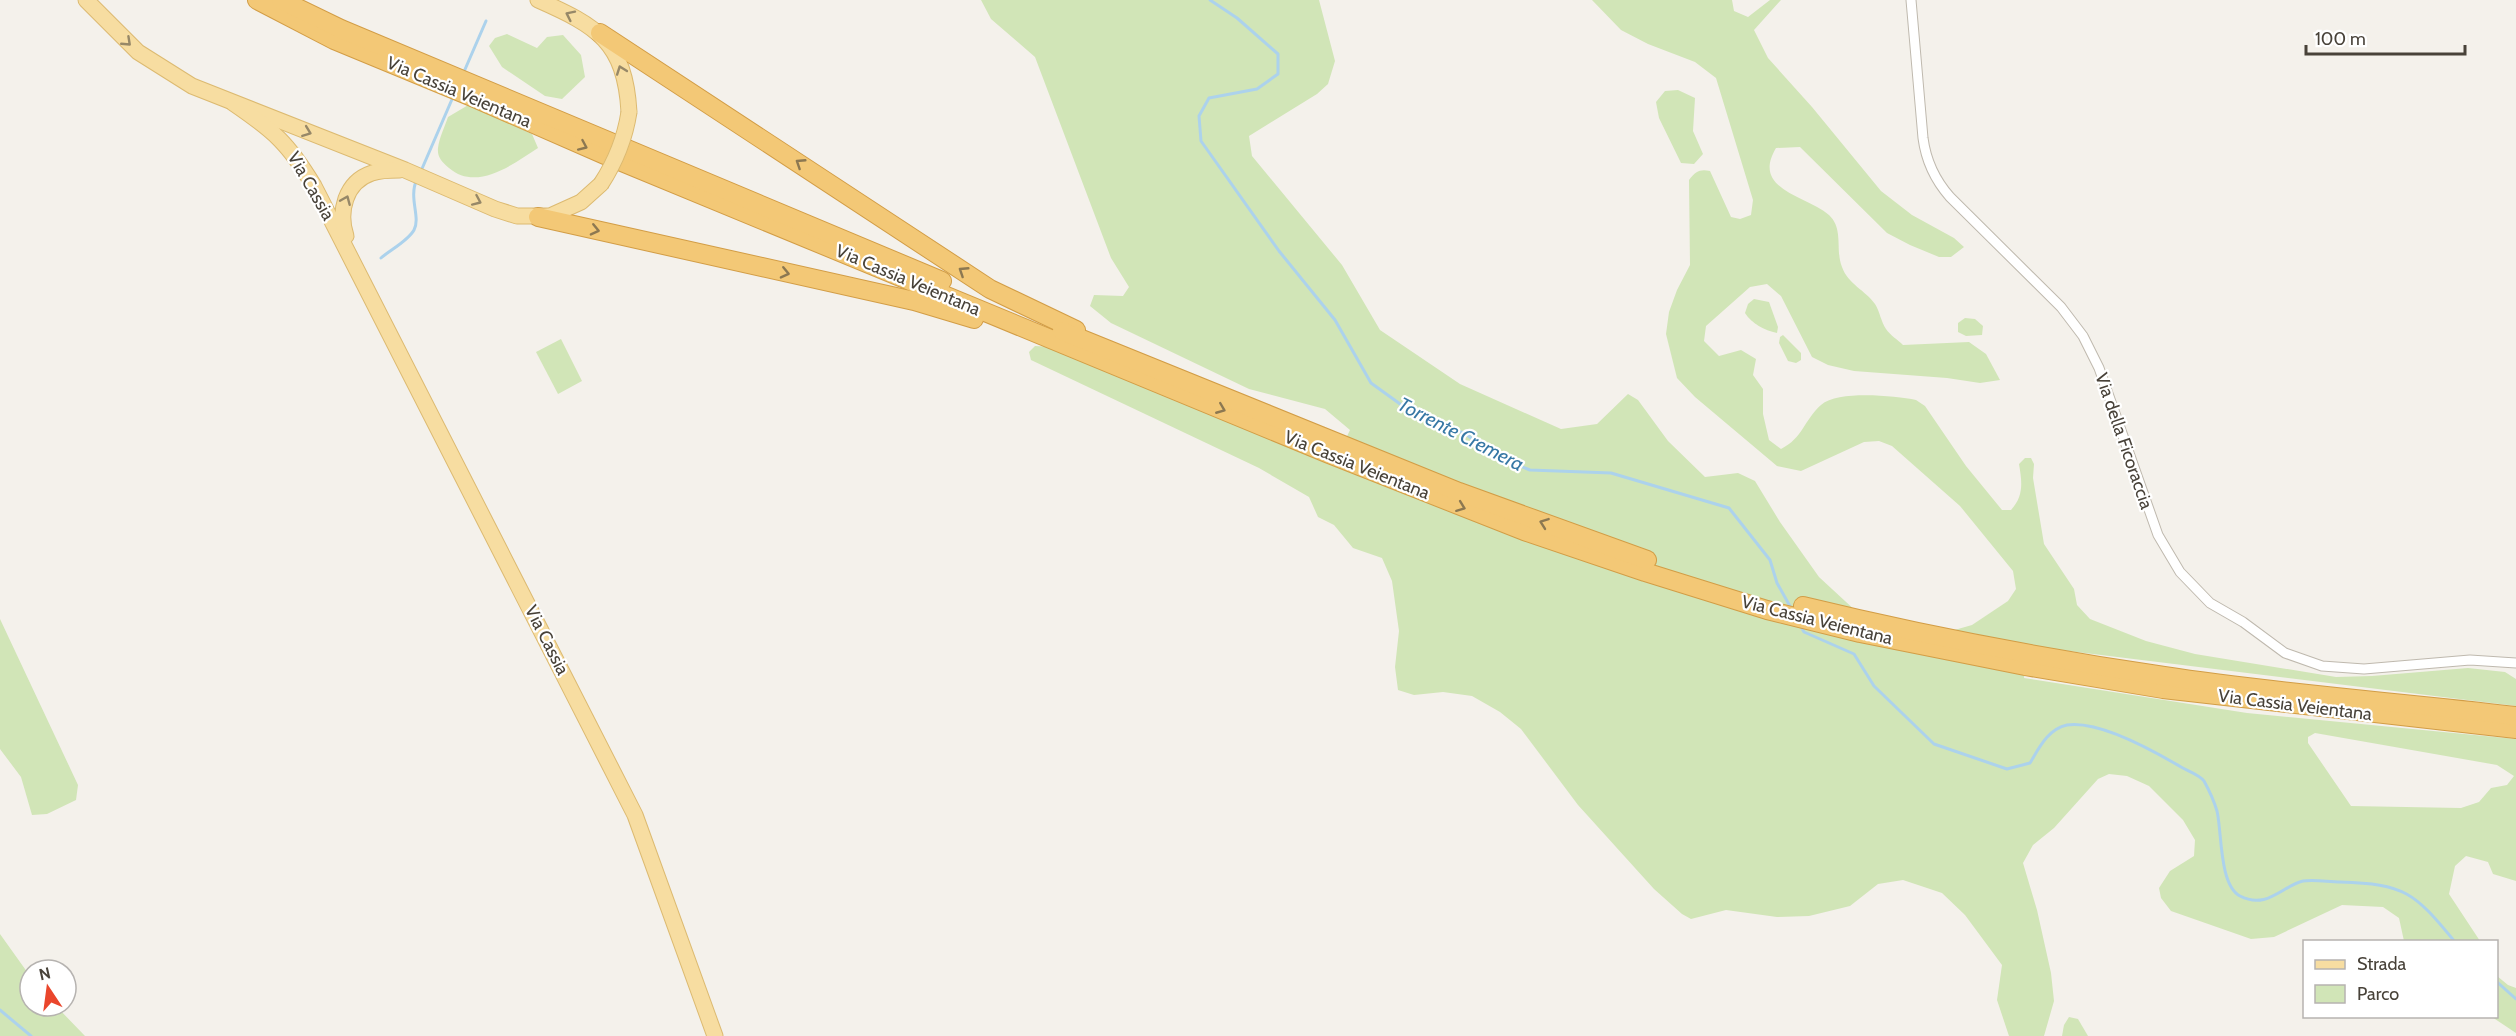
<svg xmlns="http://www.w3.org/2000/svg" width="2516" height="1036" font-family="Cabin,sans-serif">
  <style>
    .green { fill: #d1e5b7; fill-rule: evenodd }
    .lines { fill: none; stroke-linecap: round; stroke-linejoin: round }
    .stream { stroke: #acd2ec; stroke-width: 3 }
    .street-casing { stroke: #bfb9ae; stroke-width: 11 }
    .primary-casing { stroke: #dcba71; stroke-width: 17 }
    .highway-casing { stroke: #d29d46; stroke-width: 20 }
    .street { stroke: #fff; stroke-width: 9 }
    .primary { stroke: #f7dda1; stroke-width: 15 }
    .highway { stroke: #f3c876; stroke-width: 18 }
    .primary-bridge-casing { stroke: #dcba71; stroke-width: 17; stroke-linecap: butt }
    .primary-bridge { stroke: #f7dda1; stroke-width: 15 }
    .oneway { stroke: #978868 }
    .oneway2 { stroke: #8c7851 }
    .labels { text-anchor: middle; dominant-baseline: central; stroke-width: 4.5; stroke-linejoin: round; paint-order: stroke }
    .street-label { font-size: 18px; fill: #484239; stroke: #fff }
    .water-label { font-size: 20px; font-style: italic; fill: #3778a5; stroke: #fff }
  </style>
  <rect width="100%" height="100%" fill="#f4f1eb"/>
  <g class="green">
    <path d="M981 0H1319L1335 61 1328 84 1317 94 1249 136 1252 156 1342 265 1380 330 1460 384 1561 429 1597 424 1628 394 1638 400 1668 441 1705 477 1738 473 1755 481 1780 522 1819 577 1858 613 1944 633 1972 625 2008 601 2016 589 2013 571 1960 506 1892 446 1879 441 1864 442 1801 471 1777 466 1695 397 1677 378 1666 334 1669 312 1677 290 1690 265 1689 180C1696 171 1700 169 1710 171L1731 217 1740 219 1751 215 1753 200 1716 78 1695 62 1648 44 1621 30 1592 0H1732L1734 11 1748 17 1770 0H1781L1754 30 1768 58 1812 107 1881 191 1912 215 1954 238 1964 247 1951 257H1939L1910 245 1887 233 1800 147 1776 148C1751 190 1806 195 1829 215 1844 229 1835 250 1842 267 1848 284 1865 290 1875 304 1880 312 1881 322 1886 329 1890 335 1898 340 1903 345L1969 342 1986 354 2000 380 1980 383 1947 378 1854 371 1828 365 1812 357 1781 296 1767 284 1750 287 1706 326 1704 341 1719 356 1741 350 1756 359 1753 375 1763 389V414L1769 440 1781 449C1803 438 1804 420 1821 405 1839 390 1894 396 1916 400L1925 406 1966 466 2002 510H2011C2024 496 2022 482 2019 464L2025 458H2031L2034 464 2033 478 2044 544 2074 589 2077 605 2090 619 2146 641 2195 654 2336 677 2372 676 2468 668 2505 672 2516 679V706L2028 646 2024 678 2247 713 2516 739V881L2493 874 2488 862 2466 856 2455 866 2449 894 2480 941H2404L2399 918 2383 907 2342 905 2274 937 2251 939 2171 911 2161 898 2159 888 2170 871 2194 856 2195 840 2183 820 2149 786 2127 776 2109 774 2098 779 2054 828 2033 845 2023 863 2037 910 2051 973 2054 1001 2044 1036H2009L1997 1000 2002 965 1965 915 1942 893 1903 880 1878 884 1850 906 1809 916 1777 917 1726 910 1691 919 1682 914 1654 889 1578 805 1521 729 1500 712 1472 696 1443 692 1414 695 1398 690 1395 667 1399 631 1392 581 1382 558 1353 548 1334 525 1318 517 1309 497 1259 468 1031 360 1029 352 1035 346 1054 347 1337 457 1350 430 1325 409 1249 389 1111 323 1090 306 1094 295 1123 296 1129 287 1111 258 1035 57 991 19ZM2315 733 2497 765 2514 776 2507 785 2491 788 2479 802 2461 808 2351 806 2308 743V737Z"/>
    <polygon points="507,34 537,48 547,37 563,35 581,55 585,77 562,99 545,96 502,67 489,46 495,38"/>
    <polygon points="1678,90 1695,98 1693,131 1703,154 1694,164 1681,163 1659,118 1656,102 1665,91"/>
    <path d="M470 104 532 134 538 148C513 164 477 192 449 168 442 162 437 157 438 148 439 138 445 126 448 117Z"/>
    <path d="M1754 299 1769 302 1778 327 1777 333C1764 330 1752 324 1745 313L1748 304Z"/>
    <polygon points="1965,318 1975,319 1983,326 1982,335 1966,336 1958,332 1958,323"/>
    <polygon points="1783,335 1801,353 1801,360 1796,363 1788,361 1779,343 1780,337"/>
    <polygon points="561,339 582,381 558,394 536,352"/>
    <polygon points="0,619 78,785 76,800 47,814 32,815 21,777 0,749"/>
    <polygon points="0,934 30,976 30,1006 56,1006 85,1036 0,1036"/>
    <polygon points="2497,976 2508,985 2516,988 2516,1033 2492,1017 2496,1016"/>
    <polygon points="2069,1017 2078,1019 2088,1036 2062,1036 2064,1025"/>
  </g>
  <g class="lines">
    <g class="stream">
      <polyline points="1210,0 1237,18 1278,54 1278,74 1257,89 1209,98 1199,116 1201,141 1279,251 1335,320 1371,383 1414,414 1466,434 1493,455 1530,470 1611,473 1729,508 1770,560 1777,583 1791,608"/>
      <polyline points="463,74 486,21"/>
      <polyline points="421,171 453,97"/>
      <path d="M381 258C390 250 408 241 414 230 421 217 408 198 417 179"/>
      <path d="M1800 625 1804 632 1854 654 1874 686 1934 744 2007 769 2030 763C2039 748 2048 729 2067 725 2099 720 2154 751 2181 767 2188 771 2200 775 2204 781 2209 790 2214 801 2217 811 2222 832 2219 885 2240 896 2267 910 2282 886 2303 881 2314 879 2329 882 2340 882 2405 884 2414 892 2455 942"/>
      <polyline points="2496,981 2516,999"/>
      <polyline points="0,1010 31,1036"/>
    </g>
    <g class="street-casing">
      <path id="street" d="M1911 0 1923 138C1926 161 1935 180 1950 197L2061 307 2083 336 2099 368 2158 535 2180 572 2210 603 2243 622 2285 653 2322 666 2364 669 2470 660 2516 663"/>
    </g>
    <g class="primary-casing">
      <g id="primary">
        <polyline points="86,0 138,52 192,86 405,170 495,209 517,216 550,216 581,202 601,184"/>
        <path d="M538 0C597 26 625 42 629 112"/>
        <path d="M233 103C274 131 288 143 314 186L635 815 715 1036"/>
        <path d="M346 236C338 212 345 182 372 173 380 170 391 170 400 170"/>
      </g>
    </g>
    <g class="highway-casing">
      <g id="highway">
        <polyline points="257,0 334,40 472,97 605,155 1329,454 1524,531 1645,572 1767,610 1860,633 2025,666 2163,689 2516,729"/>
        <polyline points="281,0 341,29 942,281"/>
        <polyline points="600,33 990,289 1076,330"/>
        <polyline points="538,217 914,301 974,319"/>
        <polyline points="1062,331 1459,492 1647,560"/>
        <path d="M1803 606C1922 635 2043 658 2164 676 2281 694 2399 702 2516 716"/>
      </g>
    </g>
    <use href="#street" class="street"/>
    <use href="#primary" class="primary"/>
    <use href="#highway" class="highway"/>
    <g class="primary-bridge-casing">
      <path id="primary-bridge" d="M601 184C616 161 625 138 629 112"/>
    </g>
    <use href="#primary-bridge" class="primary-bridge"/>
  </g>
  <defs><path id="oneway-chevron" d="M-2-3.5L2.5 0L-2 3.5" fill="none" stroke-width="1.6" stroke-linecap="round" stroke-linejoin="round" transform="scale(1.5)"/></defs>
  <g class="oneway">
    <use href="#oneway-chevron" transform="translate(570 15) rotate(-154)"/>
    <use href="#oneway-chevron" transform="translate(127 42) rotate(43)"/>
    <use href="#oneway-chevron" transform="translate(621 70) rotate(-110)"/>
    <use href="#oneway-chevron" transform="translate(307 132) rotate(21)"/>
    <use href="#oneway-chevron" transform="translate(346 200) rotate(-67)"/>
    <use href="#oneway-chevron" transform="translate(477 201) rotate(24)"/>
  </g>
  <g class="oneway2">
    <use href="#oneway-chevron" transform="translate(583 146) rotate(24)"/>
    <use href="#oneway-chevron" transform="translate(800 163) rotate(-147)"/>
    <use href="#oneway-chevron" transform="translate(595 230) rotate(13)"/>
    <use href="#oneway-chevron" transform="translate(963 271) rotate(-147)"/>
    <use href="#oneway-chevron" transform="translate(785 273) rotate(13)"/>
    <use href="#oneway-chevron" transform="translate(1221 409) rotate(22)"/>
    <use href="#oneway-chevron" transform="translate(1461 507) rotate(21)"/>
    <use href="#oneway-chevron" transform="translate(1544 523) rotate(-160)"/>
  </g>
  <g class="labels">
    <g class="street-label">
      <text transform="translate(459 92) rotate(23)">Via Cassia Veientana</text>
      <text transform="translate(311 186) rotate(60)">Via Cassia</text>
      <text transform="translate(908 280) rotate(23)">Via Cassia Veientana</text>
      <text transform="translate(2124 441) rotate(71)">Via della Ficoraccia</text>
      <text transform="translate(1357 465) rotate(22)">Via Cassia Veientana</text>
      <text transform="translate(1817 620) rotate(14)">Via Cassia Veientana</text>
      <text transform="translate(547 640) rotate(63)">Via Cassia</text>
      <text transform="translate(2295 705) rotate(7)">Via Cassia Veientana</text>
    </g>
    <g class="water-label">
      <text transform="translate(1461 434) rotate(27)">Torrente Cremera</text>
    </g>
  </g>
  <rect x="2303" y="940" width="195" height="78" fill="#ffffff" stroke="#b6b3b0" stroke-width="1.5"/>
  <rect x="2315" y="960" width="30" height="9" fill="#f7dda1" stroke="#b6b3b0" stroke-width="1.5"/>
  <text x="2357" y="970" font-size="18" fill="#484239">Strada</text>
  <rect x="2315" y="985" width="30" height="18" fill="#d1e5b7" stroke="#b6b3b0" stroke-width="1.5"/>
  <text x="2357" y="1000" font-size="18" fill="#484239">Parco</text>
  <g transform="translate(48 988) rotate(347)"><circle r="28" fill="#ffffff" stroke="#b6b3b0" stroke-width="1.5"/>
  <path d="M0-4.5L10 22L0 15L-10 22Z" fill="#ea462c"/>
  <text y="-9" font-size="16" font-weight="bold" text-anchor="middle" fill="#484239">N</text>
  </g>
  <path d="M2306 45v9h159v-9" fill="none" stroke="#484239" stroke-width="3"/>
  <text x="2315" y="45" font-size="18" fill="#484239" stroke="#ffffff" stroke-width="4.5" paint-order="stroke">100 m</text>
</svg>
